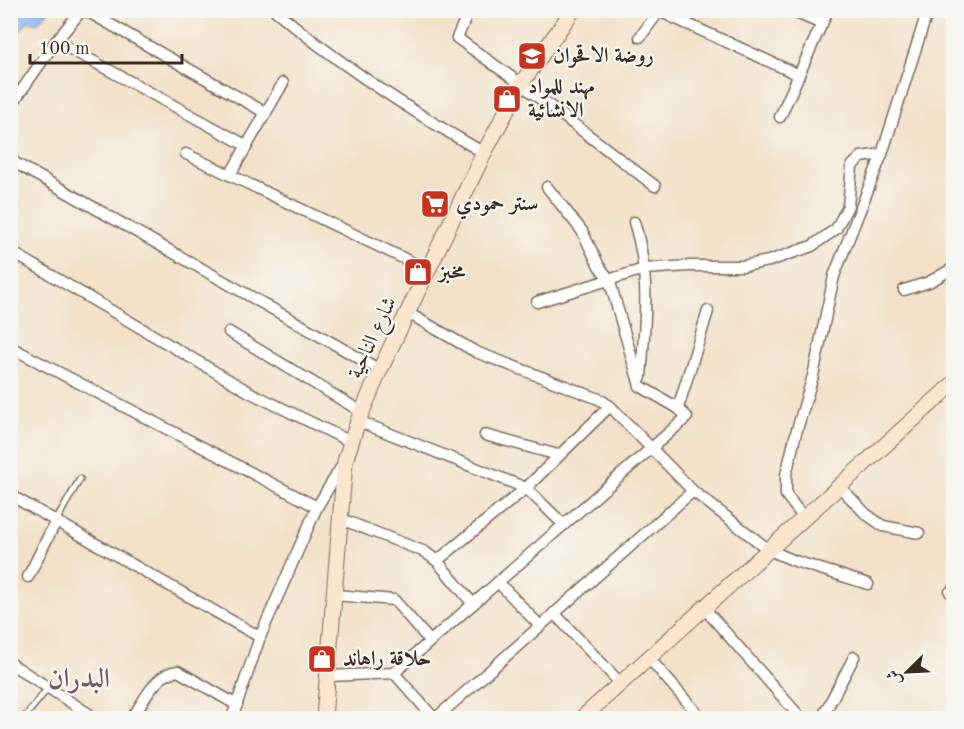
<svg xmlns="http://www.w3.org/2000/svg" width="964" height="729" font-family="'Old Standard TT',Amiri,serif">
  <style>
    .water { fill: #8abbf6; stroke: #62728a; stroke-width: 1.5 }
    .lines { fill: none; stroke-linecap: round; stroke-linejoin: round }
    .lane-casing { stroke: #7b6a5a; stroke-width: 8 }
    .street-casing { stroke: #7b6a5a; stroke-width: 13 }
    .secondary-casing { stroke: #7b6a5a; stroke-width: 17 }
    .lane { stroke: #fff; stroke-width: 5 }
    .street { stroke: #fff; stroke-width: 10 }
    .secondary { stroke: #fbe5cf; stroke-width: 15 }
    .labels { text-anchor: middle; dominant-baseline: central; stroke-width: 4.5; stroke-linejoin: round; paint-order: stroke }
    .poi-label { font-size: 21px; font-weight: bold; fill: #3b2a1e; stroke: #f6f6f2; text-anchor: start }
    .street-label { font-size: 21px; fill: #3b2a1e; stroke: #f6f6f2 }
    .district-label { font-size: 27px; font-weight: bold; fill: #755860; stroke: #f6f6f2 }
  </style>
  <rect width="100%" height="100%" fill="#f6f6f2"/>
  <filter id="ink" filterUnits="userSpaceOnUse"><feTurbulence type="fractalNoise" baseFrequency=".0167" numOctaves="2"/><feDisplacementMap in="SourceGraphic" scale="12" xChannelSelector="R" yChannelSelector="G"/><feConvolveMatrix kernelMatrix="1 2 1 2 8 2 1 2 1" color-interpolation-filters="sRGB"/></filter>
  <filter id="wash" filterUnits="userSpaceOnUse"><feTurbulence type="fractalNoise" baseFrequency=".008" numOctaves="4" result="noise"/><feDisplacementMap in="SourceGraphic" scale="24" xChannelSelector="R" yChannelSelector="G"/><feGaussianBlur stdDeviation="1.35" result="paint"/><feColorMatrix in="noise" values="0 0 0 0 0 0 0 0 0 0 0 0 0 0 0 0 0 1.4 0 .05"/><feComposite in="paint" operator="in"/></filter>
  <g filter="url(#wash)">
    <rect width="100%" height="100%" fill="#f2e1c8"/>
    <polygon class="water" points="11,10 48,10 48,11 37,23 29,20 11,41"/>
  </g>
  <g filter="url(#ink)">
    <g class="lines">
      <g class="lane-casing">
        <g id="lane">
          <polyline points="56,521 80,479"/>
          <polyline points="24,718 48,688"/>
        </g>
      </g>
      <g class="street-casing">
        <g id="street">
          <polyline points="85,10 266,113"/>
          <path d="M275 10C339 65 411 111 484 153"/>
          <polyline points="469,10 457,38 521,84 655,186"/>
          <polyline points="789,10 822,24"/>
          <polyline points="659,11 799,75"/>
          <polyline points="640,37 660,10"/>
          <polyline points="56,41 247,146"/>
          <polyline points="10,107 56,41 82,10"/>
          <polyline points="780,117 828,10"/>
          <polyline points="186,154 428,270"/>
          <polyline points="10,160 380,370"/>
          <polyline points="230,175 283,83"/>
          <path d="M634 222C651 276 645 322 641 377"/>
          <polyline points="10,251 251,393 351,442"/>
          <polyline points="904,290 929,282 954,268"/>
          <polyline points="537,302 644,269 689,266 743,266 769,261 812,246 836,229 848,206 852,166 861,157 882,154"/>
          <polyline points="408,313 476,352 599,399 610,406 693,491 769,550 795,561 868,584"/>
          <polyline points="229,332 362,412"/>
          <polyline points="10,347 317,507"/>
          <polyline points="678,408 708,311"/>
          <polyline points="358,421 526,488 564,525"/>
          <polyline points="485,435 558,455"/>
          <polyline points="839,486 866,514 883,526 919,533"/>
          <polyline points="10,495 260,637"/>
          <polyline points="804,518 786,495 786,475 796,433 813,376 834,276 882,154 928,10"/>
          <polyline points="341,519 425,552 437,561 526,488 610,406"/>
          <polyline points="437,561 473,604"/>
          <polyline points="28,577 56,521"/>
          <polyline points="498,582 540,626"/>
          <polyline points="950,592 954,593"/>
          <polyline points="335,595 394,600 430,641"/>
          <polyline points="704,608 801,718"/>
          <polyline points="554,613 621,684"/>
          <polyline points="649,658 701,718"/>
          <polyline points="10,663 95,718"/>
          <polyline points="394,673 687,417 678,408 640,386 609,279 599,266 582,231 547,187"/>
          <polyline points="329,676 394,673 434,718"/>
          <path d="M132 718C144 702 155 673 178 671L237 705"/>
          <polyline points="232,718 260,637 317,507 343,464"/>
          <polyline points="436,718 693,491"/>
          <polyline points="822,718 854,657"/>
        </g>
      </g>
      <g class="secondary-casing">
        <g id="secondary">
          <polyline points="950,10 954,19"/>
          <polyline points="324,718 345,461 358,421 380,370 484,153 521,84 573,10"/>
          <polyline points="582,718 954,383"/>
        </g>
      </g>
      <use href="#lane" class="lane"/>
      <use href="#street" class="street"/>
      <use href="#secondary" class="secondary"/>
    </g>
  </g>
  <defs>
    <g id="school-square" transform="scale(1.5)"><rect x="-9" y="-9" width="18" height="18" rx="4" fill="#c8321e" stroke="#f6f6f2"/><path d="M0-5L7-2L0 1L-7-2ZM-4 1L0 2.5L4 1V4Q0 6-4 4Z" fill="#fff"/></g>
    <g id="shop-square" transform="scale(1.5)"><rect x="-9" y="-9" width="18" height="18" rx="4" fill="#c8321e" stroke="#f6f6f2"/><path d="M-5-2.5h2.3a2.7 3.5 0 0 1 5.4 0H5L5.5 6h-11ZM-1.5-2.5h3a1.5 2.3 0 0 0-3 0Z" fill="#fff"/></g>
    <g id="supermarket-square" transform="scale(1.5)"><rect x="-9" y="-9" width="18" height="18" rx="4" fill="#c8321e" stroke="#f6f6f2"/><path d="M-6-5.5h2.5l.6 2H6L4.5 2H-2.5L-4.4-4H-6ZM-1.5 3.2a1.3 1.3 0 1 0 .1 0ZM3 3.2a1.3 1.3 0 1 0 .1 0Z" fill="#fff"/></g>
  </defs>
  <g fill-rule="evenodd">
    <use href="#school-square" x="532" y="56"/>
    <use href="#shop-square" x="507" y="99"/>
    <use href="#supermarket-square" x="435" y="204"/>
    <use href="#shop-square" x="418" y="272"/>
    <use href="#shop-square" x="322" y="659"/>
  </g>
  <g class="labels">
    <g class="poi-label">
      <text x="553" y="56">روضة الاقحوان</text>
      <text x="528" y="87">مهند للمواد<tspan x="528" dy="24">الانشائية</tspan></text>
      <text x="456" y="204">سنتر حمودي</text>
      <text x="439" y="272">مخبز</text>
      <text x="343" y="659">حلاقة راهاند</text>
    </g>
    <g class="street-label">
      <text transform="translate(373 338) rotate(-65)">شارع الناحية</text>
    </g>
    <g class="district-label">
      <text x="79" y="679">البدران</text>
    </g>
  </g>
  <rect width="964" height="729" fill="none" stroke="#f6f6f2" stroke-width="36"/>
  <g transform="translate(907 672) rotate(246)" stroke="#f6f6f2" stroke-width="4.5" paint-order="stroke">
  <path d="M0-4.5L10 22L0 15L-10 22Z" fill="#3b2a1e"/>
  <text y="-9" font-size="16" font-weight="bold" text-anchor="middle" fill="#3b2a1e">ش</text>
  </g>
  <path d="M30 54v9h152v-9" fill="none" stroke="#3b2a1e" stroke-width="3"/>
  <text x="39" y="54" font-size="18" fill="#3b2a1e" stroke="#f6f6f2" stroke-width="4.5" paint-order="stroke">100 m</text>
</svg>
